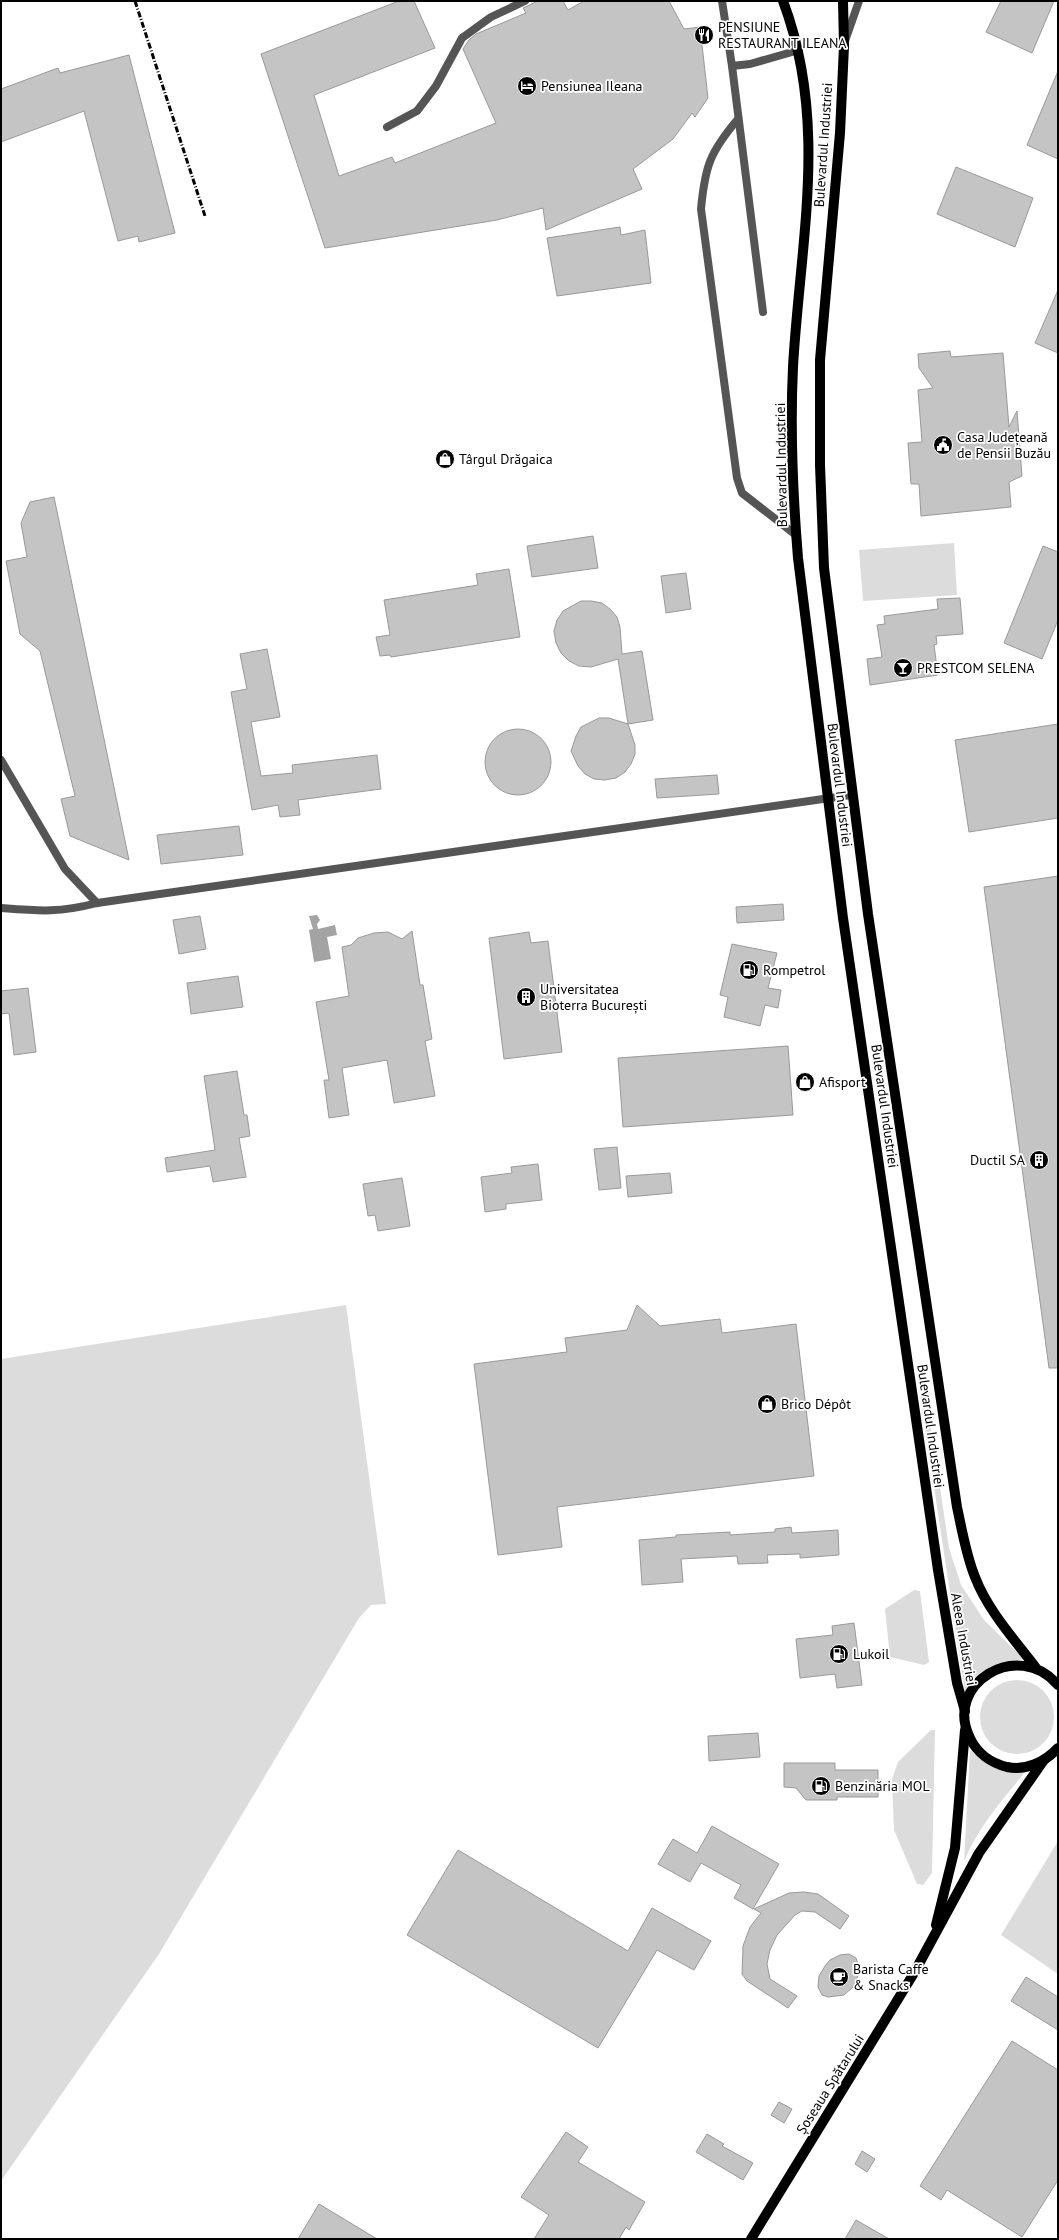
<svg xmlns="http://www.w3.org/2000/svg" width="1059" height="2240" font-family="'PT Sans',sans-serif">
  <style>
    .green { fill: #dcdcdc }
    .water { fill: #a3a3a3 }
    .building { fill: #c4c4c4; stroke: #999 }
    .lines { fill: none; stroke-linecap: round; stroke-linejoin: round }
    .minor { stroke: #555; stroke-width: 8 }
    .primary { stroke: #000; stroke-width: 10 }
    .rail { stroke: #000; stroke-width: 3; stroke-dasharray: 6 2 1 2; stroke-linecap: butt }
    .labels { text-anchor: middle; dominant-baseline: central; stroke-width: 3.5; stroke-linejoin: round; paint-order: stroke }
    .poi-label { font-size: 14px; fill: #000; stroke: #fff; text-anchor: start }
    .street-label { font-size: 14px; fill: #000; stroke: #fff }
  </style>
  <rect width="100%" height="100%" fill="#fff"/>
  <g class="green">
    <polygon points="954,543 957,595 863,601 859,550"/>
    <polygon points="346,1305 386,1604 371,1605 359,1618 159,1954 1,2181 1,1359"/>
    <path d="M919 1388 932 1433 949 1548 961 1585 984 1620 1024 1659C1002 1663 975 1668 965 1691Z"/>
    <polygon points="914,1590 920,1591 929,1662 924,1665 890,1657 885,1609"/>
    <circle cx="1017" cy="1717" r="37"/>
    <polygon points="931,1730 935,1730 932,1873 923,1885 917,1884 894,1830 892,1779 898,1762"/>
    <path d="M970 1750C986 1766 1003 1775 1026 1771 1002 1800 979 1826 964 1861Z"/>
    <polygon points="1058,1841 1058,1974 1001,1935"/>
  </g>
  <polygon class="water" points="317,915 320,920 317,924 318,929 335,925 337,935 327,937 331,959 314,962 309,930 313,929 309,916"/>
  <g class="building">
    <polygon points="399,1 414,1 435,48 314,95 339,176 392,157 395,163 496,123 463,49 469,40 476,34 526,13 523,8 538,1 563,1 568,10 584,1 669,1 684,29 700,27 708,98 695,117 692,113 673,139 633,169 642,189 546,230 543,208 497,220 325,248 261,54"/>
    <polygon points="1001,1 1054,1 1032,53 986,32"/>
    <polygon points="129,55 175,233 139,242 138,236 118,241 84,111 1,142 1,89 58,68 60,73"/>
    <polygon points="1058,71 1058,159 1027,145"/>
    <polygon points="956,167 1033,198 1015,247 937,214"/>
    <polygon points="620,227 621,235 645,230 651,283 557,296 547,238"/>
    <polygon points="1058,290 1058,353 1035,343"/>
    <polygon points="950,351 951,357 1003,353 1009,427 1017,411 1022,476 1009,482 1011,507 921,516 919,484 911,484 908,443 922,442 918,390 933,388 919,368 918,354"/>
    <polygon points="54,497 129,860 70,836 61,799 75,796 40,651 20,634 6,561 27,557 21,523 30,502"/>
    <polygon points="593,536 598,568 532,577 527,546"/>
    <polygon points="1043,546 1058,552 1058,620 1042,659 1004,643"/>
    <polygon points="509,569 520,637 391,657 390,655 380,656 376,637 390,635 384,600 478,585 476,574"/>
    <polygon points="686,573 691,609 666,613 661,576"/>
    <polygon points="960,598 963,634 936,636 937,644 934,645 938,675 870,685 867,659 882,657 877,625 885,624 884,616 938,609 937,599"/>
    <polygon points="581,601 591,601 602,603 610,609 617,617 620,627 622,654 642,651 653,720 628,724 618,659 591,667 579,666 569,661 561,653 556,643 554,631 557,620 563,611"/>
    <polygon points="267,649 280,717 251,722 261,776 293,773 292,765 377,755 381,789 298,800 300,815 280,817 278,805 252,810 231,692 247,689 240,654"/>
    <polygon points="599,718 609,718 628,724 635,745 635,754 631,764 625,772 616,778 605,780 594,779 585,774 578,766 571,751 576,736 581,727"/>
    <polygon points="1058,724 1058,818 969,832 955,740"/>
    <circle cx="518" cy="762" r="33"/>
    <polygon points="717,775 719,794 657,798 655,779"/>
    <polygon points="239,826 243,855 161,864 157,835"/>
    <polygon points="1058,876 1058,1368 1049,1368 984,887"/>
    <polygon points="783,904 784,920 737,923 736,907"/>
    <polygon points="200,916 206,949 179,954 173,920"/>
    <polygon points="412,931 420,985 423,985 432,1039 425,1041 435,1096 394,1103 387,1060 342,1068 349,1115 329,1118 324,1080 329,1080 316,1002 349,996 342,947 351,945 358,938 374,933 388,932 402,939"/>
    <polygon points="529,932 531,943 548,941 562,1052 504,1059 489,938"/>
    <polygon points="732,944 777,953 768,988 781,990 778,1008 765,1005 760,1026 724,1017 728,997 720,995"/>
    <polygon points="238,976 243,1007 191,1014 187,983"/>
    <polygon points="28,988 36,1052 14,1055 9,1013 1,1014 1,991"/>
    <polygon points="788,1046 793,1115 623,1127 618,1058"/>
    <polygon points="237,1071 244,1115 247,1115 250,1136 239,1138 246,1177 213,1182 210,1166 167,1172 165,1158 215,1150 204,1076"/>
    <polygon points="617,1147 621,1188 599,1190 594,1149"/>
    <polygon points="538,1164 542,1200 506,1204 506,1209 485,1212 481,1177 512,1173 511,1167"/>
    <polygon points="670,1173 672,1193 628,1197 626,1176"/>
    <polygon points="402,1178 410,1226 378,1231 375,1215 368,1216 363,1184"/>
    <polygon points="637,1305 660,1326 720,1319 722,1333 796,1324 814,1476 557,1507 562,1547 498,1555 474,1364 567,1352 565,1338 627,1330"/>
    <polygon points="791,1527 792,1533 838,1530 839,1555 800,1558 800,1554 767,1555 768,1563 738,1564 737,1556 681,1559 683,1582 642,1585 639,1540 676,1537 676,1535 730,1532 730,1535 775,1532 775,1529"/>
    <polygon points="854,1623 862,1685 837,1688 835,1674 800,1678 796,1639 833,1635 832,1626"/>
    <polygon points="758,1733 760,1757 709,1761 708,1736"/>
    <polygon points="784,1763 835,1763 835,1770 878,1770 878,1797 837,1797 837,1800 806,1800 796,1788 784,1787"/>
    <polygon points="712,1826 779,1864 753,1909 734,1898 741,1885 701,1863 690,1882 658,1864 673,1839 697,1853"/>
    <polygon points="458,1850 628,1951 652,1908 711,1941 694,1970 657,1950 598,2048 407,1935"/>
    <polygon points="804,1892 818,1894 849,1916 840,1929 815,1912 802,1911 795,1915 777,1935 770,1950 767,1964 770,1979 797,1996 788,2008 747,1981 742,1974 743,1946 750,1927 761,1913 754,1909 789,1893"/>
    <polygon points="849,1954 856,1958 859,1967 858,1976 853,1987 844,1995 828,1997 822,1995 818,1987 819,1976 825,1966 830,1960 840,1955"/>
    <polygon points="1026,1977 1058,1997 1058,2030 1011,2001"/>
    <polygon points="1012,2041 1058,2070 1058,2180 1022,2237 947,2190 941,2200 920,2186"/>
    <polygon points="779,2102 792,2109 784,2123 771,2115"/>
    <polygon points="566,2132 588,2147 578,2162 645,2202 629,2230 626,2227 619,2239 534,2239 549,2215 521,2197"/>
    <polygon points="707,2134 724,2144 722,2146 753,2163 743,2180 696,2152"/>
    <polygon points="862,2151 875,2159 867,2172 855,2164"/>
    <polygon points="319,2204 377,2239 298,2239"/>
    <polygon points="856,2220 889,2239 845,2239"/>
  </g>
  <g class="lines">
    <g class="minor">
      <polyline points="722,1 732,66 750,64 799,50"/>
      <polyline points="845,41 859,1"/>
      <polyline points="732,66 763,312"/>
      <path d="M738 119C710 152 705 166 701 209L737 478 742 493 796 535"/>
      <polyline points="387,127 417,111 436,86 462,38 491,17 525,1"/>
      <polyline points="1,760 65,869 97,903"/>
      <path d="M1 908C39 911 59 913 97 903L851 795"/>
    </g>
    <g class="primary">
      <path d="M783 1C829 123 800 242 793 367 790 428 793 497 798 558L843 918 938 1570 957 1683 965 1711"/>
      <path d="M843 1 844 46 840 133 820 360V465L824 568 868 914 957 1507C962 1530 966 1555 975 1577 988 1611 1015 1640 1036 1668"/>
      <path d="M1058 1685C1018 1638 943 1684 970 1738 977 1753 991 1763 1007 1767 1026 1771 1045 1762 1058 1748"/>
      <polyline points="936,1925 955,1848 965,1730"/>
      <polyline points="751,2239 914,1973 979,1853 1044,1760"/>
    </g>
    <polyline class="rail" points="135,1 205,216"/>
  </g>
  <defs>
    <g id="restaurant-disc" transform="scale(1)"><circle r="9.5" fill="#000" stroke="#fff"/><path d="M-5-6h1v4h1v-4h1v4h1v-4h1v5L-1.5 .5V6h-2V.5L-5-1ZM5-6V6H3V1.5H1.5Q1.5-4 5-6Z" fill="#fff"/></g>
    <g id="hotel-disc" transform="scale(1)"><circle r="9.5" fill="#000" stroke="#fff"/><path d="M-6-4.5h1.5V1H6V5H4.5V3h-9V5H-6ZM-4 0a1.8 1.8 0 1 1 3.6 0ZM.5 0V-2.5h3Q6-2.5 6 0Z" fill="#fff"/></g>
    <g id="civic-disc" transform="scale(1)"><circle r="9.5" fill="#000" stroke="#fff"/><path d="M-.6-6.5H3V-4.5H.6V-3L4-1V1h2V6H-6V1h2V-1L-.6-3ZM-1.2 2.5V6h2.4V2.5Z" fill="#fff"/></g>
    <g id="shop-disc" transform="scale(1)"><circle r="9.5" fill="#000" stroke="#fff"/><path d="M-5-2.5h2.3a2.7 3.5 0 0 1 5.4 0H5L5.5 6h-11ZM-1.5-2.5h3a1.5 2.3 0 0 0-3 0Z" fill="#fff"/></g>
    <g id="bar-disc" transform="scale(1)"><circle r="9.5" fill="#000" stroke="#fff"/><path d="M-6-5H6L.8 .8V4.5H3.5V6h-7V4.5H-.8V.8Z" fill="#fff"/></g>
    <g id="fuel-disc" transform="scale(1)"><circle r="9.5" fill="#000" stroke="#fff"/><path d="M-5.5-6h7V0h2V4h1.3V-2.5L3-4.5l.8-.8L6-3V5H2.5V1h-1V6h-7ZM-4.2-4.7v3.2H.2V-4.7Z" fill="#fff"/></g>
    <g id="building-disc" transform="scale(1)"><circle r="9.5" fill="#000" stroke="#fff"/><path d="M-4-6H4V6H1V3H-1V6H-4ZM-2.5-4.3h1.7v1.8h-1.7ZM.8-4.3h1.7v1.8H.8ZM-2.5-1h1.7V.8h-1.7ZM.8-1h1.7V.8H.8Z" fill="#fff"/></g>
    <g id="cafe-disc" transform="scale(1)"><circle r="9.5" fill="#000" stroke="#fff"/><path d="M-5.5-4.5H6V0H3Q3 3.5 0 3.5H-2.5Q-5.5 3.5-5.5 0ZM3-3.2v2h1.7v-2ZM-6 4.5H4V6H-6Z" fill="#fff"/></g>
  </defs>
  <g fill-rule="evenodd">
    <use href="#restaurant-disc" x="704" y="35"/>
    <use href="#hotel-disc" x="527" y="86"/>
    <use href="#civic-disc" x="943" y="445"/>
    <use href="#shop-disc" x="445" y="459"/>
    <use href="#bar-disc" x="903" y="668"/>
    <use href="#fuel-disc" x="749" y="970"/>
    <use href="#building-disc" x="526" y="997"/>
    <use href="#shop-disc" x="805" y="1082"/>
    <use href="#building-disc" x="1039" y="1160"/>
    <use href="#shop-disc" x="767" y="1404"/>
    <use href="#fuel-disc" x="839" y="1654"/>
    <use href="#fuel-disc" x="821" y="1786"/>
    <use href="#cafe-disc" x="839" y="1977"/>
  </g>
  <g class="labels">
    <g class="poi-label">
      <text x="718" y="27">PENSIUNE<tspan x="718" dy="16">RESTAURANT ILEANA</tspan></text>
      <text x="541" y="86">Pensiunea Ileana</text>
      <text x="957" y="437">Casa Județeană<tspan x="957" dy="16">de Pensii Buzău</tspan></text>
      <text x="459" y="459">Târgul Drăgaica</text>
      <text x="917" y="668">PRESTCOM SELENA</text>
      <text x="763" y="970">Rompetrol</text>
      <text x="540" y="989">Universitatea<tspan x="540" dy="16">Bioterra București</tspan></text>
      <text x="819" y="1082">Afisport</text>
      <text x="1025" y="1160" text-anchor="end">Ductil SA</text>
      <text x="781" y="1404">Brico Dépôt</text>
      <text x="853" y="1654">Lukoil</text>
      <text x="835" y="1786">Benzinăria MOL</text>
      <text x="853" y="1969">Barista Caffe<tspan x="853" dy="16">&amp; Snacks</tspan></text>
    </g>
    <g class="street-label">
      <text transform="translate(823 145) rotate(-86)">Bulevardul Industriei</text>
      <text transform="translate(781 465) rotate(-91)">Bulevardul Industriei</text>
      <text transform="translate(840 785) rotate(83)">Bulevardul Industriei</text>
      <text transform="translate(885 1106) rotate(82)">Bulevardul Industriei</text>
      <text transform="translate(931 1426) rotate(82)">Bulevardul Industriei</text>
      <text transform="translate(964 1639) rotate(80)">Aleea Industriei</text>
      <text transform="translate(830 2084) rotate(-58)">Șoseaua Spătarului</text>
    </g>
  </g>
  <rect width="1059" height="2240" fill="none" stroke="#000000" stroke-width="4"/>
</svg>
